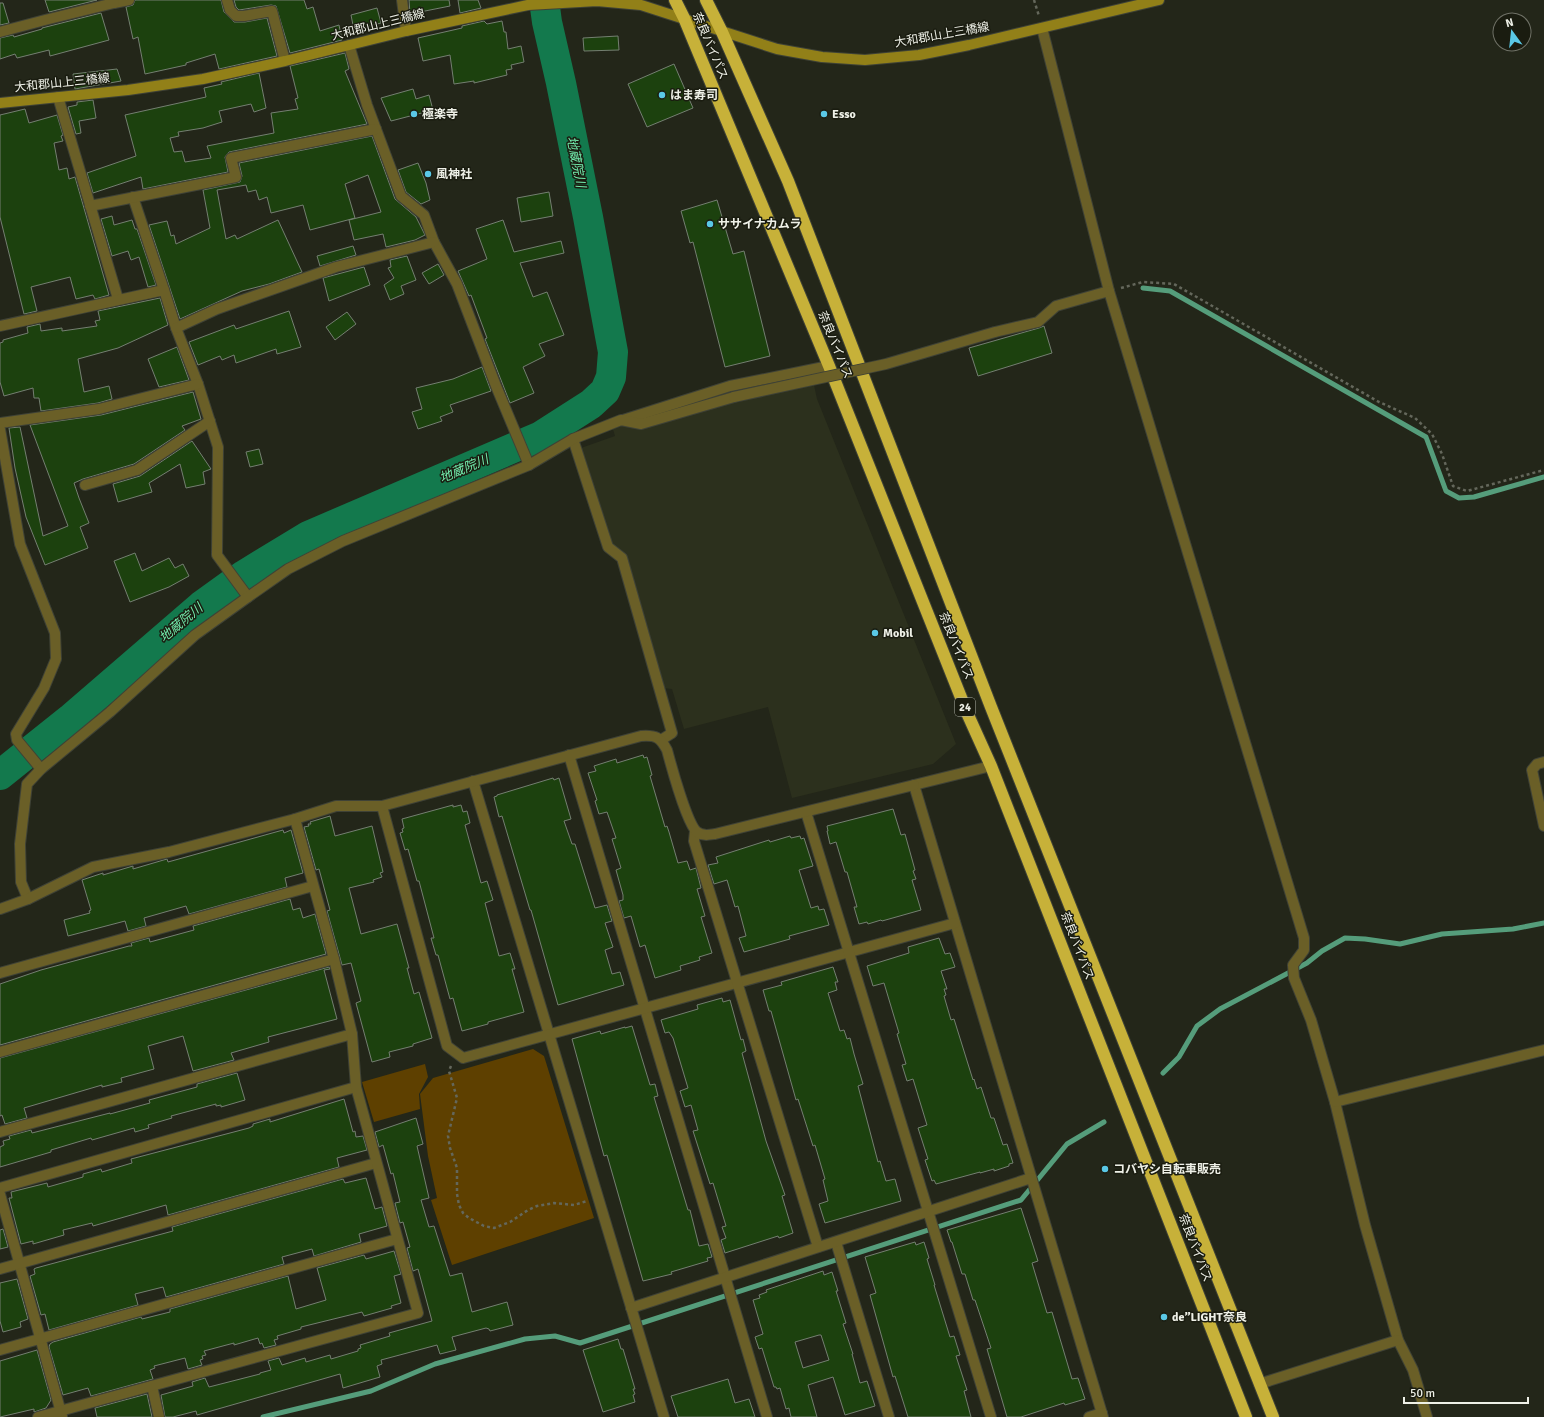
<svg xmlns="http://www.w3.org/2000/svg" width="1544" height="1417" font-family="Signika,'Noto Sans JP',sans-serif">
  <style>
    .built { fill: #2c301d }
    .green { fill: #5e4000 }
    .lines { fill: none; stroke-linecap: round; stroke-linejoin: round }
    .stream { stroke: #559d7b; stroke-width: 5 }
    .river { stroke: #13794d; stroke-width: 30 }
    .building { fill: #1c410e; stroke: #747f71; fill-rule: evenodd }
    .street-casing { stroke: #3f4236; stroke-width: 12 }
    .secondary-casing { stroke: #3f4236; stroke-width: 12 }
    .highway-casing { stroke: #3f4236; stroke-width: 14 }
    .path { stroke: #64675b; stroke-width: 2.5; stroke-dasharray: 3 3; stroke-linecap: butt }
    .street { stroke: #6a5f27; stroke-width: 10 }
    .secondary { stroke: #928018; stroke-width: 10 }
    .highway { stroke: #c7b139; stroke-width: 12 }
    .street-bridge-casing { stroke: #3f4236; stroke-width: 12; stroke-linecap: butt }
    .street-bridge { stroke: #6a5f27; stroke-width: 10 }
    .poi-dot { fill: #5ac8e6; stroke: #1a1c10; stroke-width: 1.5 }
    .labels { text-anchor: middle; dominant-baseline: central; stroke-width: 3; stroke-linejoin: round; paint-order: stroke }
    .shield { fill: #1a1c10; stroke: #aeb0a6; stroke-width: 1 }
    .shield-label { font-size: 11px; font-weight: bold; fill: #eef0e7 }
    .street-label { font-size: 12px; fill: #eef0e7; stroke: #1a1c10 }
    .poi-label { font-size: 12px; font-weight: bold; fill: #eef0e7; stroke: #1a1c10; text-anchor: start }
    .water-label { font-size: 13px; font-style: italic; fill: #72ebac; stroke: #1a1c10 }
  </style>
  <rect width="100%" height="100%" fill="#232619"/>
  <polygon class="built" points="812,376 817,399 956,744 933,764 792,798 768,707 684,729 672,689 664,688 622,554 611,548 581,448 615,436 612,426 638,426 652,418 734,392"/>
  <g class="green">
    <polygon points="533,1049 544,1056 594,1218 452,1265 431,1200 437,1198 428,1156 420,1094 433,1078"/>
    <polygon points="425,1064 428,1077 419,1094 420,1109 374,1122 362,1082"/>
  </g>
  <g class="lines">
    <g class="stream">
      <polyline points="1143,288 1170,291 1426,437 1446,491 1459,498 1474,497 1544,477"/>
      <polyline points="1163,1073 1179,1057 1197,1026 1220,1009 1307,963 1322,951 1345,938 1365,939 1400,944 1442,934 1513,929 1544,923"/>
      <polyline points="263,1417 371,1391 435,1364 525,1339 555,1336 580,1343 1021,1200 1067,1144 1104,1122"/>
    </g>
    <polyline class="river" points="0,775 70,719 201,606 244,575 308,536 541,436 591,404 605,391 611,377 613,352 588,217 561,83 547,22 544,0"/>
  </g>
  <g class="building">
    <polygon points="45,0 97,0 49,12"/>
    <polygon points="135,0 221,0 224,12 234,22 245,22 267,18 277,56 219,69 215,54 186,63 186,65 145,74 138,37 133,39 126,7 133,5"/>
    <polygon points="234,0 304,0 307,9 313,7 320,31 339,25 342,40 290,53 276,6 271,5 239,10 236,7"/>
    <polygon points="409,0 449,0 450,6 410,14"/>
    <polygon points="458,0 478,0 481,8 460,13"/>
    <polygon points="0,3 3,3 9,23 0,25"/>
    <polygon points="377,8 381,23 354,30 351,15"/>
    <polygon points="101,13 109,40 50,56 49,50 17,58 15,54 0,59 0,38 13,35 14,37 42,29 42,28"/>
    <polygon points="484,21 487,24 502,21 504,32 506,32 508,49 521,46 524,62 511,65 512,69 506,70 507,75 474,83 474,81 454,84 450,55 423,61 418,38 462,28 462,26"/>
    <polygon points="618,36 619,50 584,51 583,38"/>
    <polygon points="345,53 349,69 345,71 367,124 229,152 225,157 228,172 143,189 141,177 93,193 87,173 136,156 125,115 206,97 204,88 222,84 221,82 259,73 266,108 254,112 251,104 219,111 222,122 203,128 178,132 179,136 170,138 174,152 182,151 185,162 211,158 207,146 274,133 271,113 298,109 295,99 298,98 290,66"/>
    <polygon points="674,64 693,108 647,127 628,84"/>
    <polygon points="117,69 121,81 75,89 73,74"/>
    <polygon points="413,89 416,99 429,95 433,110 391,121 381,98"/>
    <polygon points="93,100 96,118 79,121 81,133 76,134 68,107 77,105 77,102"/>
    <polygon points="25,109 29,123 57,115 63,135 61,136 63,141 54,143 59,170 67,168 69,179 75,177 109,295 95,299 93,295 76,299 70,277 31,287 37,311 24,314 0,217 0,115"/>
    <polygon points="372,136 395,199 416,217 425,235 415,240 386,247 383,234 354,240 349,220 381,212 368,175 345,184 355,218 310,230 303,205 271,213 267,197 259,200 256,190 248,192 246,185 217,190 226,239 235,235 237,239 278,220 302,272 269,284 242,291 180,319 149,225 167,221 171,236 174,235 176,244 210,228 203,190 240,182 242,176 239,163"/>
    <polygon points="418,163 426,183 430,200 421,204 406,192 398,170"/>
    <polygon points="549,192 553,216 521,222 517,198"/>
    <polygon points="717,200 733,254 744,251 770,356 725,367 693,242 690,243 681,211"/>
    <polygon points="112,216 114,225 132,220 135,229 137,229 156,285 148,287 139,257 131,260 128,251 112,256 101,219"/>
    <polygon points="503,220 514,252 561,241 564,253 520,263 533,297 547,292 564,335 539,344 545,356 523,367 534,393 510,403 485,339 487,338 471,295 469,296 458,271 487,259 476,229"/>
    <polygon points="353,246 356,255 320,266 317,256"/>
    <polygon points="407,256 416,280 401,286 404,294 390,300 384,285 394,278 388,268 391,267 390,260"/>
    <polygon points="438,264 444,275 429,284 422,273"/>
    <polygon points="364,267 370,285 329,301 323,278"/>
    <polygon points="160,298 168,325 118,348 78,359 84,392 109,386 112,399 98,403 41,411 39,398 34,398 33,388 4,396 0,382 0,343 3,342 3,340 28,333 27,327 40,324 41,331 62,328 62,331 97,326 95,321 100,320 98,311"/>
    <polygon points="289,311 301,347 277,354 276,349 236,363 234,355 222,360 220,356 198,365 189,342 234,325 236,329"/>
    <polygon points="347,312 356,324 335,340 326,327"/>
    <polygon points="1044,326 1052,353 978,376 969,348 1039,328"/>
    <polygon points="177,347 189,380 159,387 148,359"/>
    <polygon points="482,367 491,391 450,405 453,412 440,417 442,421 418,429 412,412 422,409 416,388 453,379"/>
    <polygon points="193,392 201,419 182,426 185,430 134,464 83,479 74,483 79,498 89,523 80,527 88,548 45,565 26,517 15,468 9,428 20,427 43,536 68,526 30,425 101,415"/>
    <polygon points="192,441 211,469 203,472 205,484 186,488 180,464 149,483 152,492 118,502 113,484 140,476"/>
    <polygon points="259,449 263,464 250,467 246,452"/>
    <polygon points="135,553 142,571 169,558 175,568 183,564 189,576 169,587 130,602 114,561"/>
    <polygon points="643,755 644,758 647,757 652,775 650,776 665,827 667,826 669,832 678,863 687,861 690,870 696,868 701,888 697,889 705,916 701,917 712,953 699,957 700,960 680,966 681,970 655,978 645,945 640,947 631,916 624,918 619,901 623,900 623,895 616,870 621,868 612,839 616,838 607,812 599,814 595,801 597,800 588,773 596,771 594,766 616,759 617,763"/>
    <polygon points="553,778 554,780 559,778 571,819 564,821 572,844 575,844 595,908 607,905 612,921 605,923 613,947 605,950 612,974 620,972 624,985 558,1005 531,910 530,910 502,816 499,817 494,797 497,796 497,795"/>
    <polygon points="453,805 453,807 461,805 463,812 467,811 470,823 465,825 481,883 487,881 493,900 485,903 499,956 510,953 515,969 512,969 524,1012 488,1022 488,1024 462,1031 453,998 450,999 438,955 436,955 431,938 434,938 419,881 417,881 408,849 405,850 400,833 403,832 402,829 404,828 402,819"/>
    <polygon points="893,809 901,835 905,834 915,870 913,871 916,879 912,880 921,910 882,921 881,920 868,924 867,922 859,924 854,907 857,907 847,872 845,872 836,842 830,844 827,831 828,831 827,826"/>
    <polygon points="330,816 335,836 372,826 383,872 380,873 382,877 373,880 374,882 349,888 361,934 397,924 409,968 407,968 414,994 419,992 432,1038 413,1044 413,1046 389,1052 390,1057 372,1062 356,1003 361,1001 351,963 342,965 327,911 330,910 319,869 316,870 304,827 309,826 308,824 311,824 310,822"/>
    <polygon points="283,830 284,833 291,830 303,873 285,878 287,887 189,914 186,906 144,918 146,926 128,931 125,921 68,936 64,920 90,913 89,911 91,910 82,880 103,873 103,875 133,866 133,869 167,859 168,862"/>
    <polygon points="790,836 791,838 800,836 801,839 804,838 813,866 799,870 811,908 818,906 819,910 824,909 829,925 789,936 790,939 744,952 739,938 746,936 738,906 735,907 727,880 714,884 708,865 718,863 716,857 769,840 770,842"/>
    <polygon points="290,899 293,910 300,908 303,918 315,914 326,954 0,1045 0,984 41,970 129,946 132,946 131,943 149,938 150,942 194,930 193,926"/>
    <polygon points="939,938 945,954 950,953 955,967 941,971 947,989 944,989 946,995 944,996 951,1020 954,1019 973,1080 974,1079 977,1089 981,1087 991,1118 994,1118 1003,1145 1007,1144 1013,1163 1009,1164 1009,1166 994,1171 994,1169 980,1173 980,1172 936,1184 934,1180 932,1181 925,1160 928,1159 918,1128 927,1125 913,1079 907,1081 902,1065 906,1064 897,1034 899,1033 884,983 873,986 867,966 909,953 908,947"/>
    <polygon points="329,967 330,969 324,970 337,1019 268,1037 269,1042 231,1053 234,1060 193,1071 183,1036 148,1046 154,1069 121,1078 122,1082 102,1087 102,1085 24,1108 27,1118 5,1124 2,1115 0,1116 0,1058"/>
    <polygon points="833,967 838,982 835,982 837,990 828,993 840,1031 844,1030 847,1039 850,1038 854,1054 863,1084 858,1086 878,1162 880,1161 886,1181 895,1179 901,1201 825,1223 819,1204 828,1201 823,1180 825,1179 815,1145 813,1146 798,1099 796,1100 771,1011 769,1011 763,990 782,985 781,982"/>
    <polygon points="722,998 723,1002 730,1000 741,1040 743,1039 746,1051 742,1053 766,1141 785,1195 782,1196 793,1233 779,1238 778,1236 725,1253 721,1240 726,1238 722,1227 726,1226 713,1183 710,1184 693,1131 698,1130 691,1105 685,1107 680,1091 688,1088 673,1038 669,1032 665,1033 661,1020 698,1009 697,1005"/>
    <polygon points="632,1026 650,1085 655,1084 658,1096 654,1097 688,1210 690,1210 699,1246 708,1244 712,1257 707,1258 708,1261 671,1272 672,1274 643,1281 607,1155 604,1156 572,1039 600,1031 601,1034 625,1027 625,1028"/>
    <polygon points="237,1073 245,1100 221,1107 221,1105 216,1106 216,1104 171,1116 172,1118 148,1125 149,1128 135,1132 134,1128 92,1140 91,1138 51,1150 51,1152 0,1167 0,1147 4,1145 3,1141 10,1139 9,1136 31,1130 32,1133 110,1113 110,1114 150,1103 149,1100 197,1087 197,1084"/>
    <polygon points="344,1099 353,1132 355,1131 356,1137 363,1136 367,1150 337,1158 339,1167 168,1215 166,1205 93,1226 92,1223 63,1230 64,1235 33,1244 33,1241 21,1244 9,1198 12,1198 11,1192 47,1183 48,1187 83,1177 83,1174 101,1169 102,1172 132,1163 131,1159 249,1128 253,1126 253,1124 270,1119 270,1122"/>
    <polygon points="416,1118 423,1144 417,1146 429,1198 421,1200 429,1227 434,1226 450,1276 462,1273 472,1312 507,1302 513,1325 490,1331 489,1329 486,1328 452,1337 456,1350 440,1354 437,1345 381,1360 382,1364 377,1366 380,1377 343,1388 340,1374 197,1415 196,1411 173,1417 165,1417 161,1395 193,1386 192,1382 205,1378 209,1387 260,1374 260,1373 271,1370 268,1361 279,1358 282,1365 305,1358 306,1362 330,1355 331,1359 358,1351 358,1349 361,1348 360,1345 390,1336 389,1333 432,1321 418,1269 413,1271 407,1248 410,1247 403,1222 400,1223 395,1203 400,1202 393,1173 391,1174 383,1145 379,1147 375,1132"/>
    <polygon points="366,1178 375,1209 382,1207 387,1226 359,1234 361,1242 314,1256 312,1249 282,1257 284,1264 166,1297 163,1287 135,1294 138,1305 49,1330 45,1314 41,1315 30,1276 35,1274 34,1269 36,1268 173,1231 172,1227 343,1179 345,1183"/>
    <polygon points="1021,1208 1038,1261 1032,1263 1047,1313 1052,1312 1072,1379 1078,1378 1085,1399 1065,1405 1064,1403 1021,1417 1007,1417 987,1349 991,1348 975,1300 973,1300 965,1274 962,1274 952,1242 951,1242 947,1230"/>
    <polygon points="3,1229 8,1247 0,1249 0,1230"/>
    <polygon points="915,1242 916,1245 924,1242 929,1258 927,1259 935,1285 934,1285 950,1337 954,1336 960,1355 956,1356 967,1390 964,1391 971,1417 908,1417 895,1376 893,1377 870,1295 876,1293 865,1257"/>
    <polygon points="394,1251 401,1274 394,1276 401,1303 391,1306 392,1308 364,1316 362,1312 301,1327 301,1329 277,1336 278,1339 274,1340 276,1345 264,1348 262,1343 260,1344 258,1338 234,1345 234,1343 204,1351 206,1355 202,1356 203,1359 200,1360 202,1365 188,1369 185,1358 154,1366 155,1368 150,1370 153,1379 91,1396 88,1388 63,1395 49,1347 50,1344 53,1342 141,1317 142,1319 170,1312 170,1309 288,1276 296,1309 326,1300 317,1268 364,1255 366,1259"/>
    <path d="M823 1271 824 1275 832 1272 838 1291H836L846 1323 843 1324 853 1354H852L860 1383 867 1381 875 1406 845 1415 833 1377 808 1385 817 1417H791L789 1408 786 1409 780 1388 777 1389 776 1387H774L762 1348 759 1349 755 1337 763 1334 753 1300 760 1298 759 1295 767 1292 766 1290ZM819 1335H821L829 1360 803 1368 795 1342Z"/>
    <polygon points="17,1279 28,1319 20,1322 21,1327 3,1332 0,1321 0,1283"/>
    <polygon points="618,1339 621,1349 623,1349 635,1389 633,1389 635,1394 633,1395 635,1402 603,1412 583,1350"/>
    <polygon points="37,1350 51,1400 46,1408 34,1412 34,1409 0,1417 0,1361"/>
    <polygon points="728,1379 735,1403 749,1399 755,1417 678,1417 671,1396"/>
    <polygon points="147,1394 152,1417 97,1417 95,1408"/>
  </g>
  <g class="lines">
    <g class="street-casing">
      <g id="street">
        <polyline points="227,0 230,10 236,16 244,16 272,11 285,61"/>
        <polyline points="402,0 406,31"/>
        <polyline points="114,3 129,0"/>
        <polyline points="1042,28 1109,291 1304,938 1304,950 1293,965 1294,978 1311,1020 1335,1102 1365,1225 1398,1340 1413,1370 1427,1417"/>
        <polyline points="0,32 45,20 114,3 113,0"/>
        <polyline points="349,45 367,105 401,196 424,215 434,242 457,284 496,386 529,465"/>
        <polyline points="58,97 118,299"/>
        <polyline points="133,197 164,290"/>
        <polyline points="90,206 236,177 231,158 376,129"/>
        <polyline points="0,326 164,290 176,328 198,384 218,447 217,555 248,597"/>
        <polyline points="176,328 217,309 336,267 434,242"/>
        <polyline points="995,332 1038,322 1056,306 1109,291"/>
        <polyline points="623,420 730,386 829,366"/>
        <polyline points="0,423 99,409 198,384"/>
        <polyline points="0,429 20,544 55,633 56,659 44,688 16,734 17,740 41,769"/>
        <polyline points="573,439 608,547 622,558 672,733 661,740"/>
        <polyline points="85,485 137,470 210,421"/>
        <polyline points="569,755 767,1417"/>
        <polyline points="1544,762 1537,764 1532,770 1544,826"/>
        <polyline points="991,766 914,785 1103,1417"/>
        <polyline points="473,781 664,1417"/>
        <polyline points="382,806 447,1046 463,1058 955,923"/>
        <polyline points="806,812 991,1417"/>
        <polyline points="695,831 694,841 818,1247"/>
        <polyline points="28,899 21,882 20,844 27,784 41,769 110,712 195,635 248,597 288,569 343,541 529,465 573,439 621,420 641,424 734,397"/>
        <path d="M0 909 28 899 93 867 169 852 295 819 336 806H382L641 736C656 735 660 737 667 750 671 765 687 824 697 832 703 836 708 835 715 834L914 785"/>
        <polyline points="0,973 313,886"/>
        <polyline points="0,1052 334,959"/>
        <polyline points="1335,1102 1544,1050"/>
        <polyline points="0,1132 352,1034"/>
        <polyline points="0,1188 356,1087"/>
        <polyline points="0,1194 62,1416"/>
        <polyline points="836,1242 889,1417"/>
        <polyline points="0,1269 376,1163"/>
        <polyline points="631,1308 1031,1178"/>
        <polyline points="0,1350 397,1239"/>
        <polyline points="1259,1384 1398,1340"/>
        <polyline points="152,1386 159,1417"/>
        <polyline points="38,1417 418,1313 356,1087 352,1034 334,959 295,819"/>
        <polyline points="1089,1417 1102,1413"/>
      </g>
    </g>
    <g class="secondary-casing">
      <polyline id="secondary" points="0,103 128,90 203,79 285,61 406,31 528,5 597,1 641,5 777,49 822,57 865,60 919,55 969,45 1159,0"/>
    </g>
    <g class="highway-casing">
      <g id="highway">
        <polyline points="675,0 684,18 829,366 968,715 991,766 1246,1417"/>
        <polyline points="706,0 722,32 788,181 991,707 1273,1417"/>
      </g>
    </g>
    <g class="path">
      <polyline points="1034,0 1039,16"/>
      <polyline points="1121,288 1143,282 1174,284 1379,402 1415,418 1432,434 1442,454 1453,486 1467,491 1544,470"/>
      <polyline points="451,1066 449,1071 457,1098 448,1136 450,1148 457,1168 457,1194 459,1205 463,1213 469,1218 484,1226 494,1228 510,1222 528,1210 537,1206 554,1203 574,1205 587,1201"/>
    </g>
    <use href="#street" class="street"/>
    <use href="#secondary" class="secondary"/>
    <use href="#highway" class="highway"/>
    <g class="street-bridge-casing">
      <polyline id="street-bridge" points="734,397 886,364 995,332"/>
    </g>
    <use href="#street-bridge" class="street-bridge"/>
  </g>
  <g class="poi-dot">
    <circle cx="662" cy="95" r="4"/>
    <circle cx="414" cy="114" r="4"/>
    <circle cx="824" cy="114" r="4"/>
    <circle cx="428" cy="174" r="4"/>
    <circle cx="710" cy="224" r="4"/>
    <circle cx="875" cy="633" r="4"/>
    <circle cx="1105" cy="1169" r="4"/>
    <circle cx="1164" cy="1317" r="4"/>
  </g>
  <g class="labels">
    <rect class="shield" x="955" y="698" width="20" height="18" rx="3"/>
    <g class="shield-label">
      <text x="965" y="707">24</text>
    </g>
    <g class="street-label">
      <text transform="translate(378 25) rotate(-14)">大和郡山上三橋線</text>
      <text transform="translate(942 35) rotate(-10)">大和郡山上三橋線</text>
      <text transform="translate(710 46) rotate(67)">奈良バイパス</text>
      <text transform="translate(62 83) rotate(-6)">大和郡山上三橋線</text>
      <text transform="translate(835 345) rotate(68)">奈良バイパス</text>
      <text transform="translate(956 646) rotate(68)">奈良バイパス</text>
      <text transform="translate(1077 946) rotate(69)">奈良バイパス</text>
      <text transform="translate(1195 1248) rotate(69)">奈良バイパス</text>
    </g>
    <g class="poi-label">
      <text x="670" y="95">はま寿司</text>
      <text x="422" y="114">極楽寺</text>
      <text x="832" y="114">Esso</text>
      <text x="436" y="174">風神社</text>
      <text x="718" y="224">ササイナカムラ</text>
      <text x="883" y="633">Mobil</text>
      <text x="1113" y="1169">コバヤシ自転車販売</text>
      <text x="1172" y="1317">de”LIGHT奈良</text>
    </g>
    <g class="water-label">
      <text transform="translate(576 162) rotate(79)">地蔵院川</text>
      <text transform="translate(464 469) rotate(-23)">地蔵院川</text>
      <text transform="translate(181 623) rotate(-40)">地蔵院川</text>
    </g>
  </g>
  <g transform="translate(1512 32) rotate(345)"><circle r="19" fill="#1a1c10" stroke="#6f7166"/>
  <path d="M0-3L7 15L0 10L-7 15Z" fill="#5ac8e6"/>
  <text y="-6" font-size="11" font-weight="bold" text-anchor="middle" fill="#eef0e7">N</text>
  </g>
  <path d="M1404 1397v6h124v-6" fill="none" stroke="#eef0e7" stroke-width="2"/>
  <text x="1410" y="1397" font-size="12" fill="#eef0e7" stroke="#1a1c10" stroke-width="3" paint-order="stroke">50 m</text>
</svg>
